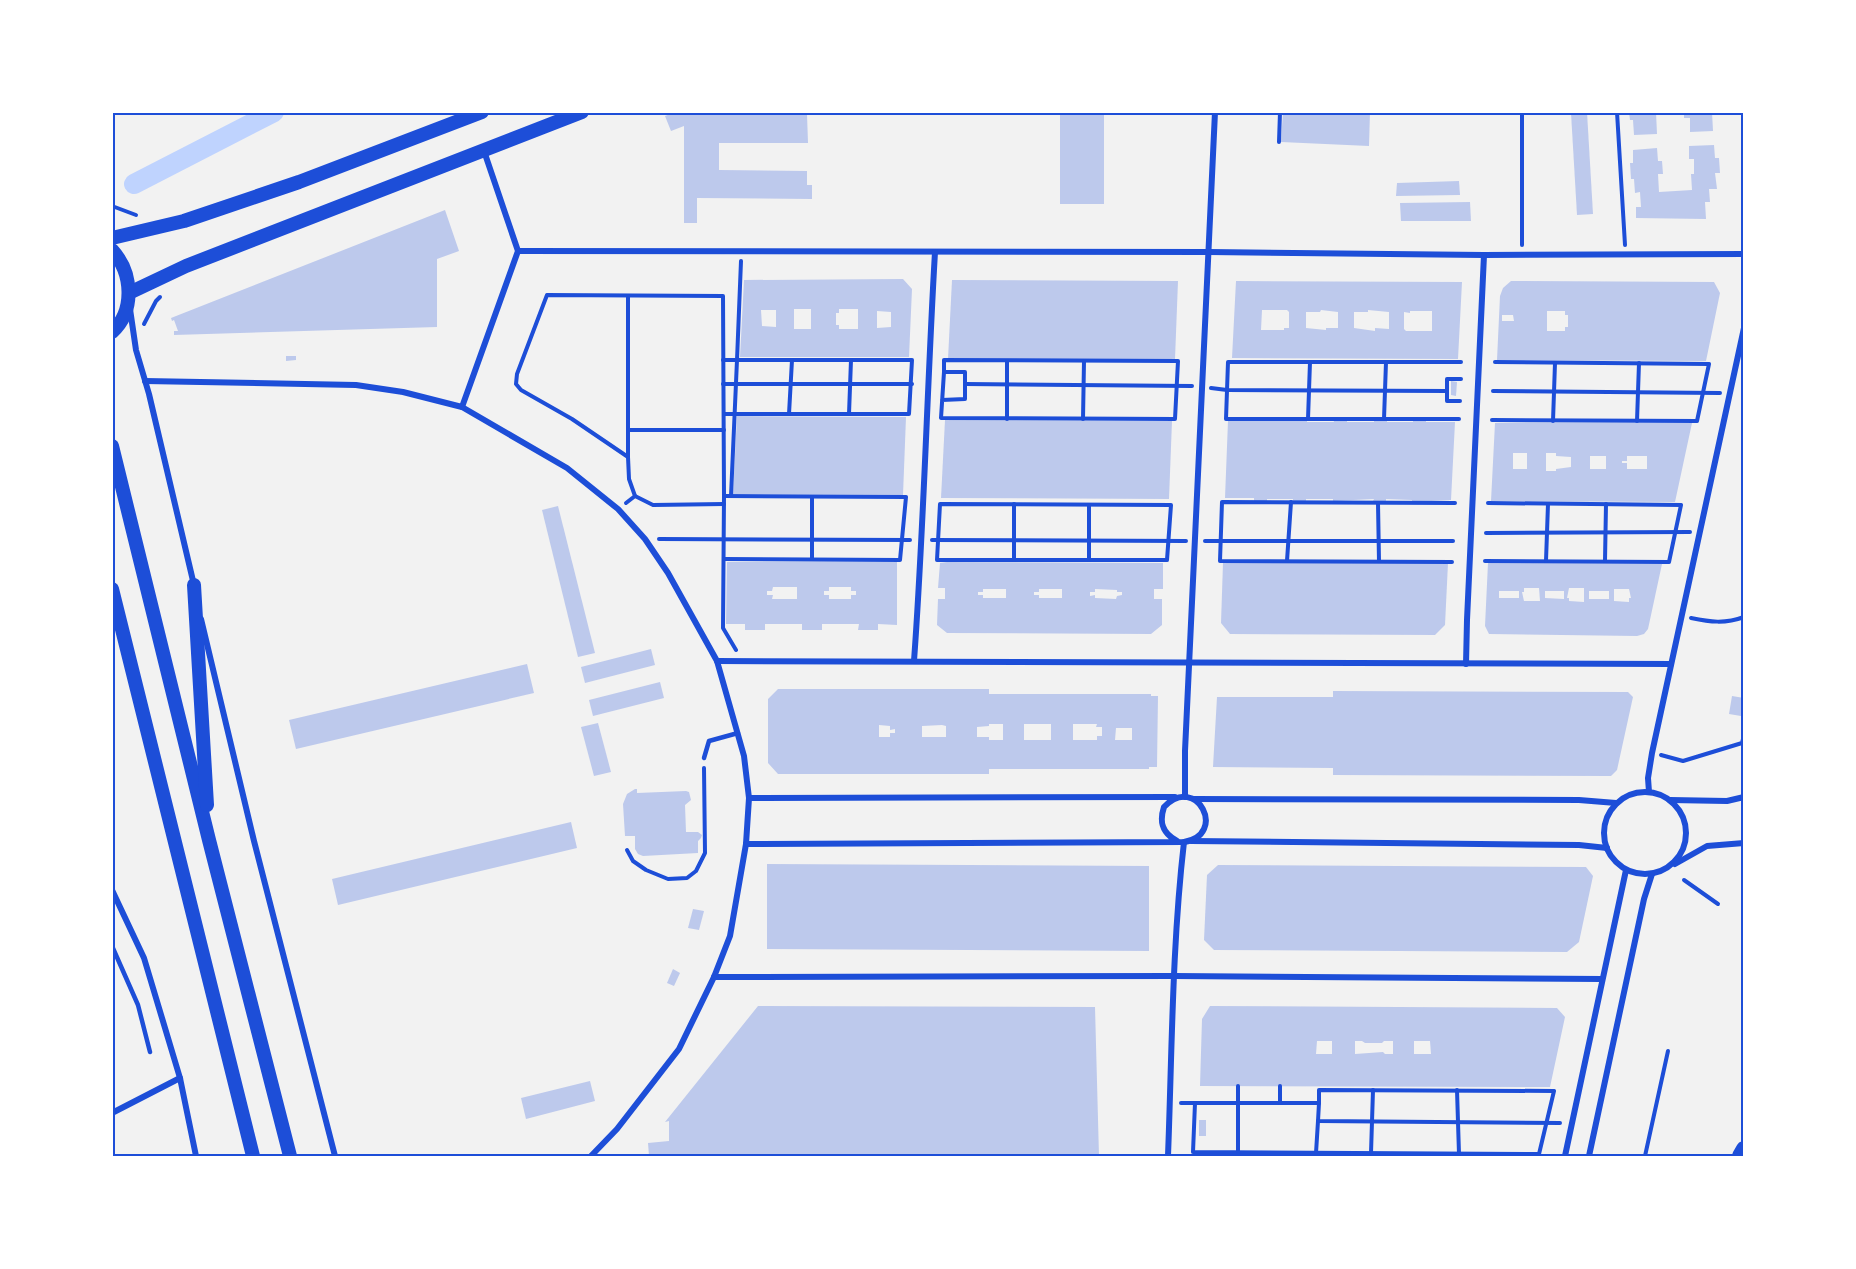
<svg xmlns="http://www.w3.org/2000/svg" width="1856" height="1269" font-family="Manrope,sans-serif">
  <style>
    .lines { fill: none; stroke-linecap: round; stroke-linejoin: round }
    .canal { stroke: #bfd3fe; stroke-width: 20 }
    .building { fill: #bdc9ec; fill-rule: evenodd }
    .path { stroke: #1d4ed8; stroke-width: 4 }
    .service { stroke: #1d4ed8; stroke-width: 4.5 }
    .minor { stroke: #1d4ed8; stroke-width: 6 }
    .primary { stroke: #1d4ed8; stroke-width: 14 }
    .motorway { stroke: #1d4ed8; stroke-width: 16 }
    .neatline { fill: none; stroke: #1d4ed8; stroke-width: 2 }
  </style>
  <rect width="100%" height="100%" fill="#f2f2f2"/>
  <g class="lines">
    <polyline class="canal" points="134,184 274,112"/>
  </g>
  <g class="building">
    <polygon points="676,112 807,114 808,143 719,143 719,170 807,171 807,185 812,185 812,199 697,198 697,223 684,223 684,126 671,131 665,116"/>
    <rect x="1060" y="112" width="44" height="92"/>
    <polygon points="1283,112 1370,112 1369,146 1281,142"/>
    <polygon points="1587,112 1593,214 1577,215 1571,113"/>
    <polygon points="1629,112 1656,112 1657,134 1634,135 1633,120 1630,120"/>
    <polygon points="1684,112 1712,112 1713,131 1690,132 1690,118 1684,118"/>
    <polygon points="1714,145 1715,158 1719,158 1720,173 1715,173 1717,189 1709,189 1710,202 1705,202 1706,219 1636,218 1636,207 1641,207 1640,192 1635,193 1634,179 1631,179 1630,163 1633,163 1633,150 1657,148 1658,161 1662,161 1663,174 1658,174 1659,192 1692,190 1691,174 1694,174 1694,159 1689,159 1689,146"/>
    <polygon points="1459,181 1460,195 1396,196 1397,183"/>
    <polygon points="1470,202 1471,221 1401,221 1400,203"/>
    <polygon points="445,210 459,251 437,259 437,327 174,335 174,331 178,331 174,320 172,321 171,318"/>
    <path d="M903 279 912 289 909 357H740L744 280ZM794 309H811V329H794ZM839 309H858V329H839V325H836V313H839ZM761 310H776V327L762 326ZM877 311 891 312V327L877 328Z"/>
    <polygon points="952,280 1178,281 1175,359 948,359"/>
    <path d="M1236 281 1462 282 1458 359 1232 358ZM1262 310H1287L1289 312V328H1284V330H1261ZM1321 310 1338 312V328H1326V330L1306 328V312H1320ZM1368 310 1389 312V329L1375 328V331L1354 328V312H1368ZM1410 311H1432V331H1406L1404 329V312L1410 313Z"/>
    <path d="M1511 281 1714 282 1720 293 1706 361 1497 360 1500 296 1503 288ZM1547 311H1565V315H1568V327H1565V331H1547ZM1502 315H1513L1514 321H1502Z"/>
    <polygon points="286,356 296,356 296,360 286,361"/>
    <polygon points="1451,381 1457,382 1456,396 1451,395"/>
    <polygon points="737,416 906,417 903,495 733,494"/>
    <polygon points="1254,419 1268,419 1267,421 1294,421 1294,419 1307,419 1307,422 1334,422 1333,419 1347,419 1347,422 1374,422 1374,420 1387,420 1387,422 1413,422 1413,420 1426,420 1426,422 1455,422 1451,500 1412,502 1412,500 1386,499 1386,502 1373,501 1374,499 1333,501 1333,499 1306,499 1306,501 1293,501 1293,499 1267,499 1267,501 1254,501 1254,498 1225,498 1228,421 1254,421"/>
    <polygon points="945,420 1172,421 1169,499 941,498"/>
    <path d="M1495 423H1692L1675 502 1491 501ZM1513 453H1527V469H1513ZM1546 453H1556V456L1571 457V467L1556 469V471H1546ZM1590 456H1606V469H1590ZM1627 456H1647V469H1627V463H1622V461H1627Z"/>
    <polygon points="558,506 595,653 578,657 542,510"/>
    <path d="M727 562H897V625L878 624V630H858L859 624H822V630H802V624H765V630H745V624H726ZM773 587H797V599H772L773 595H767V591H772ZM829 587H851V591H856V595H851V599H829V595H824V591H829Z"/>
    <path d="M947 562 1163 563V589H1154V599H1162V625L1151 634 947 633 937 625 938 599H945V588H938L940 563ZM983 589H1006V598H983V595H978V592H983ZM1039 589H1062V598H1039V595H1034V592H1039ZM1095 589 1117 590V592H1122V595L1117 596 1116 599 1095 598V595L1090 596V592H1095Z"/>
    <polygon points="1223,563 1448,563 1445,625 1435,635 1230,634 1221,623"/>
    <path d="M1488 563 1662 564 1648 629 1644 634 1637 636 1489 634 1485 626ZM1524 588H1539L1540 601H1524L1522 592H1524ZM1569 588H1584V602L1569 601V598H1567ZM1614 589H1629L1631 598H1629V602L1614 601ZM1499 591H1519V598H1499ZM1545 591H1564V599L1545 598ZM1589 591H1609V599H1589Z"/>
    <polygon points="651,649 655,665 585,683 581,667"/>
    <polygon points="527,664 534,693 296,749 289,720"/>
    <polygon points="660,682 664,698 593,716 589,700"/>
    <path d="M778 689H989V694H1151V696H1158L1157 767H1149V769H989V774H778L768 763V699ZM989 724H1003V740H989V737H977V727L989 726ZM1024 724H1051V740H1024ZM1073 724H1097L1096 727H1102V736H1097V740H1073ZM879 725 890 726V730L895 729V733H890V737H879ZM942 725 946 726V737H922V726ZM1116 728H1132V740H1115Z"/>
    <polygon points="1333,691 1628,692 1633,697 1617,770 1611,776 1333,775 1333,768 1213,767 1217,697 1333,697"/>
    <polygon points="1732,696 1744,698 1741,716 1729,714"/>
    <polygon points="598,723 611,772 594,776 581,727"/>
    <polygon points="635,789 637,789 637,793 686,791 689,792 691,800 685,805 686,832 698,832 702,835 701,838 698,841 698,853 643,856 638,854 635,849 635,836 625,836 623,804 627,794"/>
    <polygon points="571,822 577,848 338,905 332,879"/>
    <polygon points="767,864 1149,866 1149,951 767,949"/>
    <polygon points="1218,865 1586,867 1593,876 1579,942 1567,952 1214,950 1204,940 1207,875"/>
    <polygon points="693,909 704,911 699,930 688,928"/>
    <polygon points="673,969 680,973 674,986 667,983"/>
    <polygon points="758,1006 1095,1007 1099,1156 649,1156 648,1143 669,1141 669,1121 665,1122"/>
    <path d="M1210 1006 1557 1008 1565 1017 1550 1087 1200 1086 1202 1019ZM1317 1041H1332V1054H1316ZM1355 1041H1362L1365 1043H1382L1384 1041H1393V1054H1385L1383 1052 1355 1054ZM1414 1041H1430L1431 1054H1414Z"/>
    <polygon points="590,1081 595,1101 526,1119 521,1098"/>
    <rect x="1199" y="1120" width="7" height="16"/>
    <rect x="1198" y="1154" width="83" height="2"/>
  </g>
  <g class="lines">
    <g class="path">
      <polyline points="1617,112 1625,245"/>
      <polyline points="1279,142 1280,112"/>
      <polyline points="112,206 136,215"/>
      <polyline points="1522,245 1522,112"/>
      <polyline points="144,324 156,301 160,297"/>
      <polyline points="723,360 737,360 741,261"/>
      <polyline points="723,384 912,384"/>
      <polyline points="965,384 1192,386"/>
      <polyline points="1211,388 1227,390 1447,391"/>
      <polyline points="1493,391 1720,393"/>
      <polyline points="942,400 965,399 965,372 944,372 941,418 1175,419 1178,361 944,360 944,372"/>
      <polyline points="1460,401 1447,401 1447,379 1461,379"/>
      <polyline points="724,414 909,414 912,360 737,360 731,496"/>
      <polyline points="789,414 792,360"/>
      <polyline points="849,414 851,360"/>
      <polyline points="1007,419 1007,361"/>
      <polyline points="1083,419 1084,361"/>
      <polyline points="1308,419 1310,362"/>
      <polyline points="1384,419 1386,362"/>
      <polyline points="1459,419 1226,419 1228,362 1461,362"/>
      <polyline points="1492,420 1697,421 1709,364 1495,362"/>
      <polyline points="1553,421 1555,363"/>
      <polyline points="1637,421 1639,363"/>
      <polyline points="628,430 724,430"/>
      <polyline points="628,457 572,419 521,390 516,384 517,374 547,295 723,296 724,496 723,628 736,650"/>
      <polyline points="635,496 653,505 724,504"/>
      <polyline points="626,503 635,496 629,479 628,457 628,296"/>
      <polyline points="1378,503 1379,561"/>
      <polygon points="940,504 1171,505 1167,560 937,560"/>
      <polyline points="1486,533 1690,532"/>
      <polyline points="659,539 910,540"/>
      <polyline points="932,540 1186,541"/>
      <polyline points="1205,541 1453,541"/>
      <polyline points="724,559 900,560 906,497 724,496"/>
      <polyline points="812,559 812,497"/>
      <polyline points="1014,560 1014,504"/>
      <polyline points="1089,560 1089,505"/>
      <polyline points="1287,561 1291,502"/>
      <polyline points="1485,561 1669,562 1681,505 1488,503"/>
      <polyline points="1546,561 1548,504"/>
      <polyline points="1605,561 1606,504"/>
      <polyline points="1452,562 1220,561 1222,502 1455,503"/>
      <path d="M1691 618C1710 622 1725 624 1744 617"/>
      <polyline points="1661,755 1683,761 1742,743 1744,735"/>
      <polyline points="627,850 633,861 646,870 668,879 687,878 696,871 705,853 704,768"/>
      <polyline points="1684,880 1718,904"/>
      <polyline points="1457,1090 1459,1154"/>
      <polyline points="1181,1103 1319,1103 1318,1121 1560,1123"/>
      <polyline points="1195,1103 1193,1152 1539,1154 1554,1091 1319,1090 1319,1103"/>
      <polyline points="1280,1103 1280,1086"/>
      <polyline points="1238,1152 1238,1086"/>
      <polyline points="1316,1153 1318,1121"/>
      <polyline points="1371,1153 1373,1090"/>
      <polyline points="1645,1156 1668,1051"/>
    </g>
    <g class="service">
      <polyline points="704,758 709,741 738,733"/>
      <polyline points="112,946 138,1005 150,1052"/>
    </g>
    <g class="minor">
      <polyline points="518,251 1209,252 1484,255 1744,254"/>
      <polyline points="130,309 136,350 149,394 194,585"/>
      <polyline points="145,381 356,385 403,392 462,407 567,468 618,509 645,539 668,573 717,661 744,756 749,798 746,844 730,936 714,977 679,1049 617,1129 591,1156"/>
      <polyline points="462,407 518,251 484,151"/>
      <polyline points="201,619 254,841 335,1156"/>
      <polyline points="717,661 1671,664"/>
      <path d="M914 661C924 525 927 388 935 252"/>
      <polyline points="1466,664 1467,620 1484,255"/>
      <polyline points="1649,792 1648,778 1652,753 1744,328"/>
      <circle cx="1645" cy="833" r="41"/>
      <polyline points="1185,797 1185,751 1215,112"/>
      <polyline points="749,798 1175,797"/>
      <polyline points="1194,799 1579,800 1616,803"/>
      <polyline points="1670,800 1727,801 1744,797"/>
      <polyline points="1191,841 1579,845 1607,848"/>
      <path d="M746 844 1184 842C1228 835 1197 773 1164 807 1159 822 1162 833 1177 841"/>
      <polyline points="1675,864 1707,846 1744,843"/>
      <polyline points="112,890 144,958 180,1078 196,1156"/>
      <polyline points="714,977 1174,976 1602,979"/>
      <polyline points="112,1113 180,1078"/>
      <path d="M1168 1156C1172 1052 1172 946 1184 842"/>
      <polyline points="1565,1156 1626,870"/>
      <polyline points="1589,1156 1644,899 1652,874"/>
    </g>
    <g class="primary">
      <polyline points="112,238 184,221 299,182 482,112"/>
      <path d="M112 250C133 273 135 311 112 332"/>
      <polyline points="129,293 186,266 582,112"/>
      <polyline points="112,446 209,840 290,1156"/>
      <polyline points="194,585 207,805"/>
      <polyline points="112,589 253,1156"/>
    </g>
    <polyline class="motorway" points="1740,1156 1744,1149"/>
  </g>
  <rect width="1856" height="1269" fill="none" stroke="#ffffff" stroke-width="228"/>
  <rect x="114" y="114" width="1628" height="1041" class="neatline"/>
</svg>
